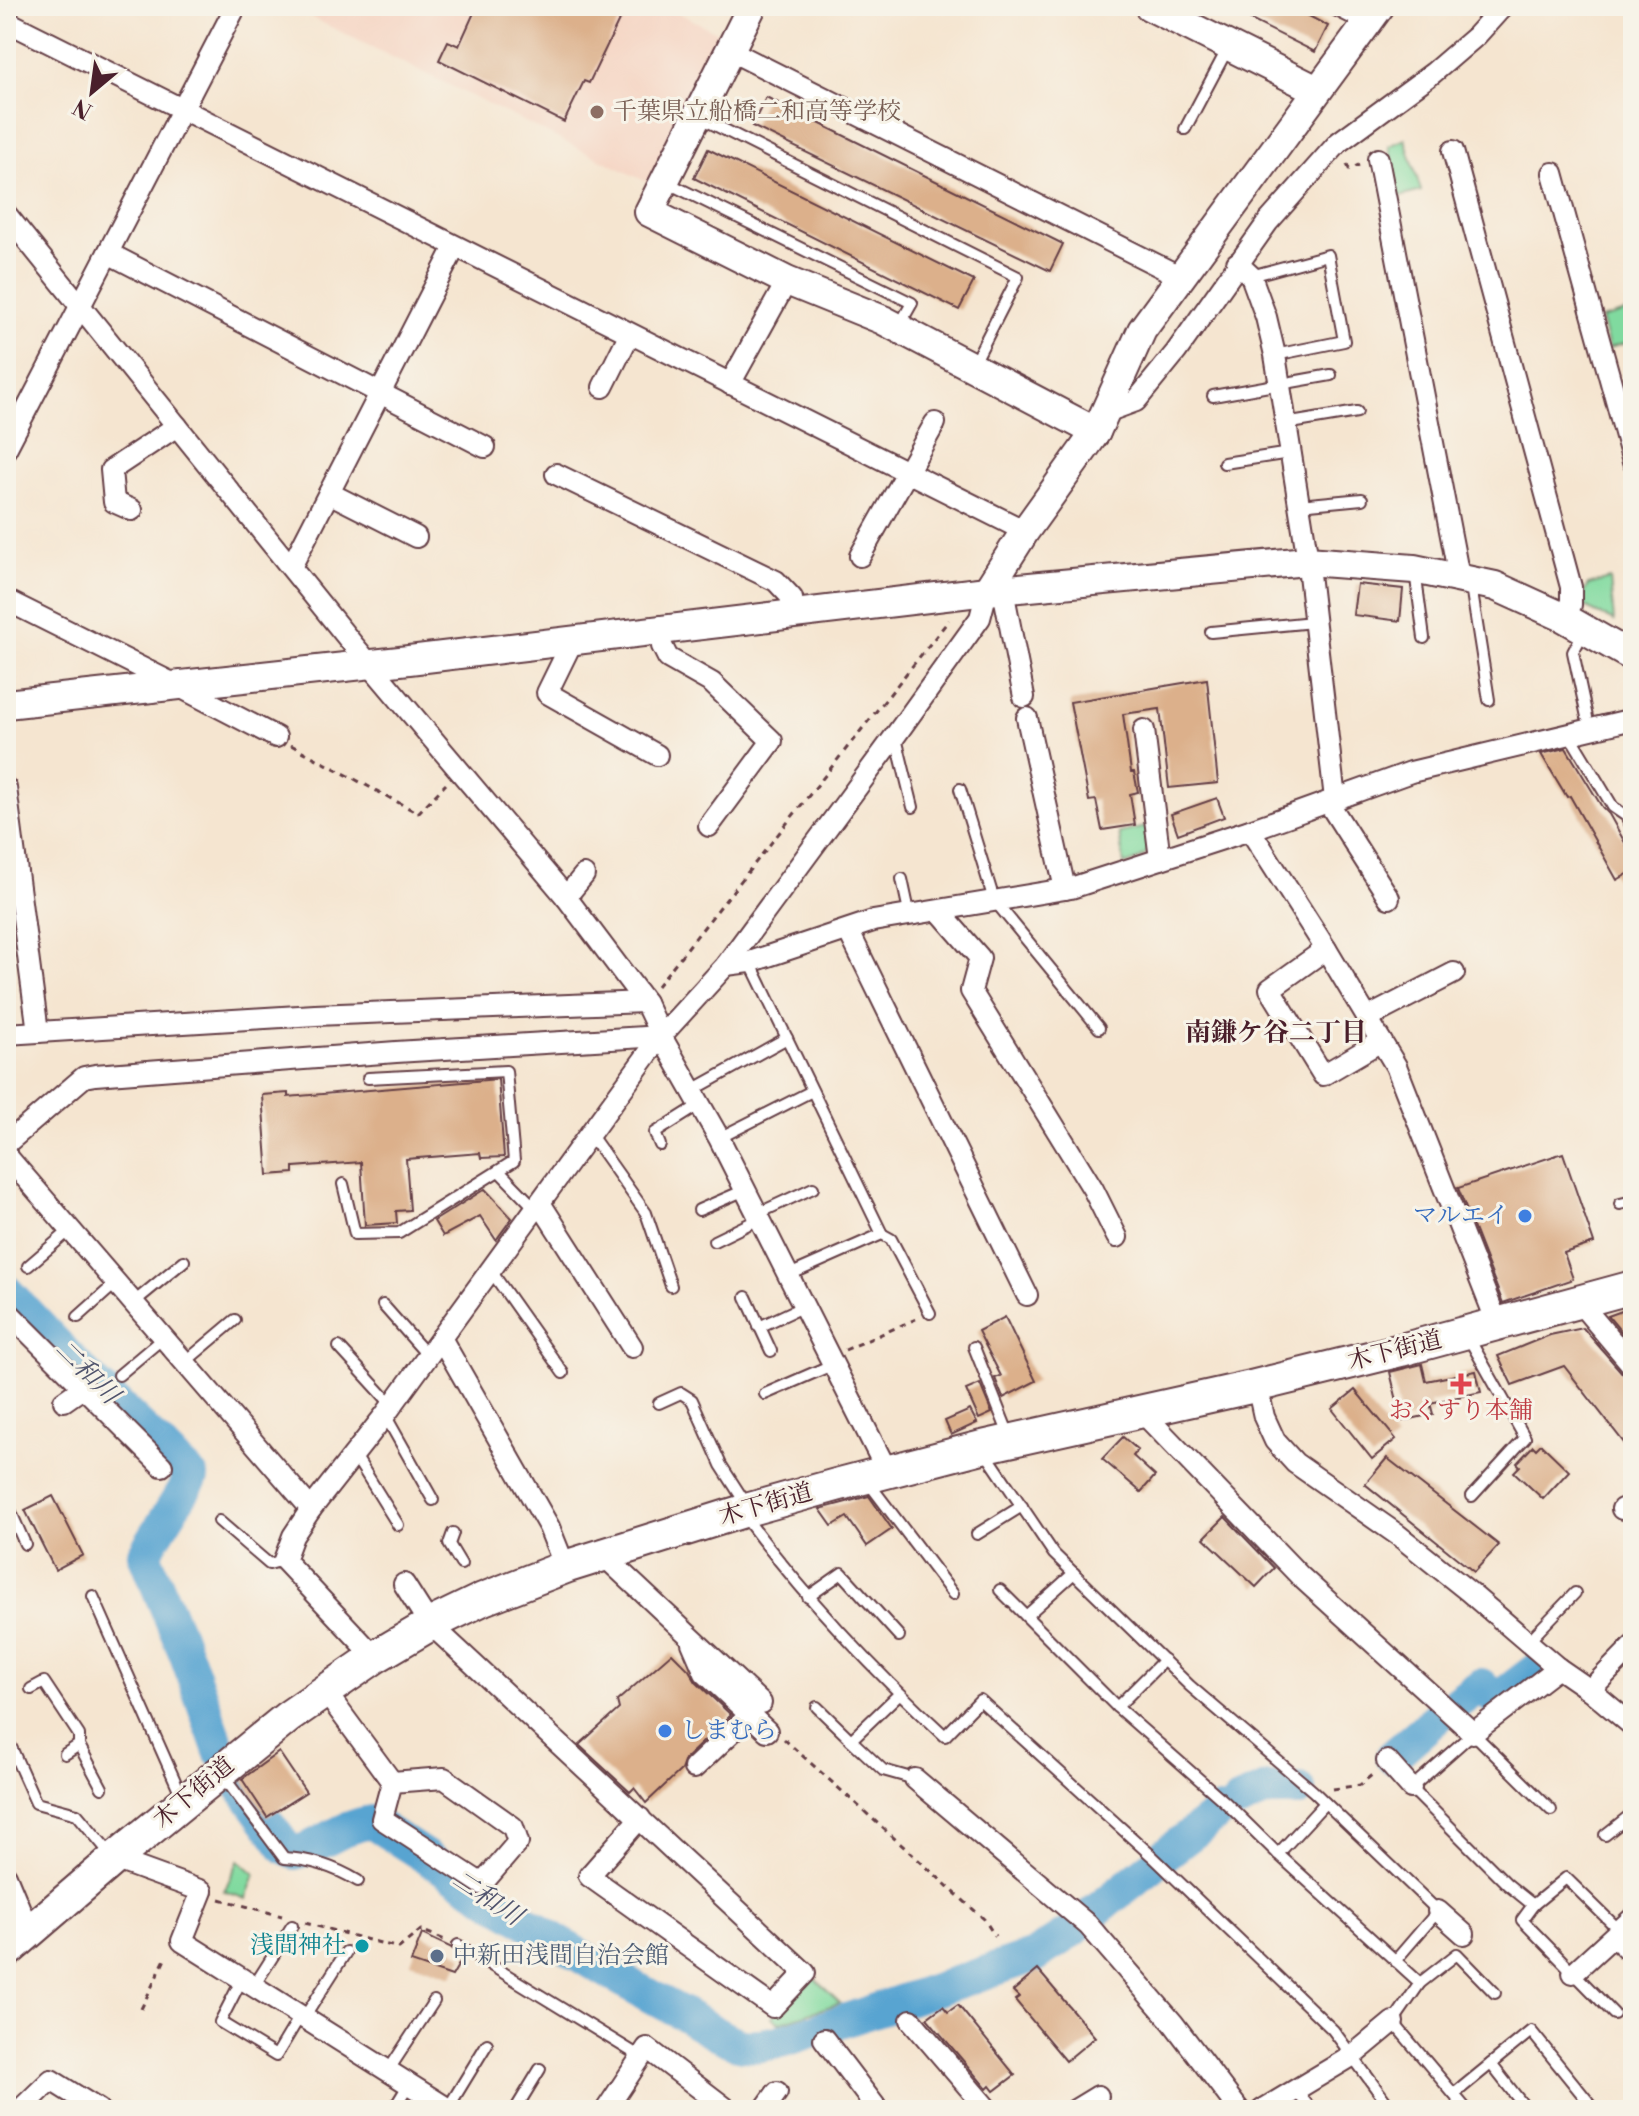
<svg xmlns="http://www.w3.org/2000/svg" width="1639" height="2116" font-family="'Libre Bodoni','Noto Serif JP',serif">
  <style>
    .built { fill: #f5d3c1 }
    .green { fill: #80da9f; stroke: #657c65; stroke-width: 2 }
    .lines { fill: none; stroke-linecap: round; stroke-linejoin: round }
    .river { stroke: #58a4d1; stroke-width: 34 }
    .building { fill: #dcb08b }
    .lane-casing { stroke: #643d44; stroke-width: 14 }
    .street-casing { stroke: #643d44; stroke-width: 24 }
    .secondary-casing { stroke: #643d44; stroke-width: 32 }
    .primary-casing { stroke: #643d44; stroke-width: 36 }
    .path { stroke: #643d44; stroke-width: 3; stroke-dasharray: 6 6; stroke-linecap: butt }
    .lane { stroke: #fff; stroke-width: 10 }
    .street { stroke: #fff; stroke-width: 20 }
    .secondary { stroke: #fff; stroke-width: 28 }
    .primary { stroke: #fff; stroke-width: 32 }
    .education-dot { fill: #8d6e63; stroke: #f7f3e8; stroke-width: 3 }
    .shop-dot { fill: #3f7fe0; stroke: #f7f3e8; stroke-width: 3 }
    .health-dot { fill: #e0444e; stroke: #f7f3e8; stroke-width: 3 }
    .culture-dot { fill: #0f9aa8; stroke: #f7f3e8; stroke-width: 3 }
    .service-dot { fill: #5c6f8a; stroke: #f7f3e8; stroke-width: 3 }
    .labels { text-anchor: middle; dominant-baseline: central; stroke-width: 6; stroke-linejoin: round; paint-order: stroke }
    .education-label { font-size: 24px; fill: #785e54; stroke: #f7f3e8; text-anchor: start }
    .shop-label { font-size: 24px; fill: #366cbe; stroke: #f7f3e8; text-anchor: end }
    .street-label { font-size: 24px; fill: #4a1f2b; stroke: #f7f3e8 }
    .health-label { font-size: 24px; fill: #be3a42; stroke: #f7f3e8 }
    .culture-label { font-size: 24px; fill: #0d838f; stroke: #f7f3e8; text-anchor: end }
    .service-label { font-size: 24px; fill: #4e5e75; stroke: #f7f3e8; text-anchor: start }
    .neighbourhood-label { font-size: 26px; font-weight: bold; fill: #4a1f2b; stroke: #f7f3e8 }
    .water-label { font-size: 26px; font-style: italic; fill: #50546d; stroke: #f7f3e8 }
  </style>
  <rect width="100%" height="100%" fill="#f7f3e8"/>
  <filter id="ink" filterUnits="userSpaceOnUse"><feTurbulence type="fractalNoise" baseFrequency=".0125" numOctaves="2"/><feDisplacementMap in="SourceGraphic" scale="16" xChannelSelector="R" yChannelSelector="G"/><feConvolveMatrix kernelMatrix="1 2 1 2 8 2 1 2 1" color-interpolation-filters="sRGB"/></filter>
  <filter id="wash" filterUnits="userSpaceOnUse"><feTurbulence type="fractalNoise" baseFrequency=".006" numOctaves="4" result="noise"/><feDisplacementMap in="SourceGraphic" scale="32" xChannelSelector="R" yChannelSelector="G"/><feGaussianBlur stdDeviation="1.8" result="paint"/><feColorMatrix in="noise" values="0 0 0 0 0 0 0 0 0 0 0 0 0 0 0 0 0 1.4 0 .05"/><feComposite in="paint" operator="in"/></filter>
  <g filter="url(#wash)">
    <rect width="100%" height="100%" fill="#f5e5d0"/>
    <polygon class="built" points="288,6 665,6 728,38 653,185"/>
    <g class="green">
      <polygon points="1405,139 1421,191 1396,198 1390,173 1393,166 1389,146"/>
      <polygon points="1633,310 1633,341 1609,348 1601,319"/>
      <polygon points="1610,579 1614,621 1578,604 1588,585"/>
      <path d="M1150 826C1155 849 1147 859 1124 865L1119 833Z"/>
      <polygon points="239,1860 255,1874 246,1899 224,1891"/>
      <polygon points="814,1978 840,2003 779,2023 772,2017 803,1984 806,1986"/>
    </g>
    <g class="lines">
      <g class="river">
        <polyline points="6,1291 83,1372 192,1477 144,1554 186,1655 220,1751"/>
        <polyline points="1454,1705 1481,1685 1496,1700 1542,1665"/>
        <polyline points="1392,1757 1440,1715"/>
        <path d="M237 1780 286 1848 295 1853C323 1845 343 1826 371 1822 473 1886 571 1955 678 2011 693 2019 729 2043 743 2045 765 2048 789 2039 809 2032"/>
        <polyline points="1239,1802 1267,1790 1299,1790"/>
        <polyline points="1164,1855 1220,1812"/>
        <polyline points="1088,1917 1152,1866"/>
        <polyline points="820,2029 1034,1956 1074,1930"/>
      </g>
    </g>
    <g id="blocks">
      <g class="building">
        <polygon points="477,6 626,6 589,83 584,81 564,122 439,60 448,41 459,46"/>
        <polygon points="1223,6 1290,6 1328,26 1315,52"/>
        <polygon points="766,97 1063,244 1050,271 752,126"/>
        <polygon points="708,149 974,281 959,310 694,178"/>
        <polygon points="1357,584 1403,589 1400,621 1353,615"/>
        <polygon points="1207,679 1218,783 1169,788 1160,709 1123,714 1131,772 1134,772 1138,792 1130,794 1135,825 1102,830 1096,800 1089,801 1070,702"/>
        <polygon points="1566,748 1602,807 1609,814 1633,857 1633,871 1617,880 1570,796 1567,797 1541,754"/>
        <polygon points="1217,798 1224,817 1178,834 1171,814"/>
        <polygon points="498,1079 504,1157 481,1158 480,1153 406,1159 410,1210 396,1211 397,1223 365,1225 361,1162 294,1167 294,1173 268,1175 262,1095 288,1093 288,1097"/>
        <polygon points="1563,1153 1594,1243 1564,1253 1573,1279 1503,1303 1458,1188"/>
        <polygon points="485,1189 512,1218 496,1240 480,1216 443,1236 434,1221"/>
        <polygon points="1633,1307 1633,1346 1608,1316"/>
        <polygon points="1005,1317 1036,1381 1003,1398 995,1378 1001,1376 978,1331"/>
        <polygon points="1583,1328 1623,1374 1633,1379 1633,1437 1625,1444 1564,1366 1512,1385 1498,1356 1550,1335"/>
        <polygon points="1422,1364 1426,1381 1476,1371 1481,1392 1430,1403 1433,1414 1402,1421 1390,1372"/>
        <polygon points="980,1384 992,1413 979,1419 966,1390"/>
        <polygon points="1355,1390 1396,1439 1372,1459 1332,1409"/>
        <polygon points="970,1410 977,1423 951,1435 945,1421"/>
        <polygon points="1123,1437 1138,1450 1133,1456 1155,1476 1141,1492 1102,1459"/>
        <polygon points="1541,1444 1569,1471 1543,1499 1514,1472 1520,1466 1517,1463 1533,1446 1536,1449"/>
        <polygon points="1387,1458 1499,1545 1474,1572 1365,1484"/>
        <polygon points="53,1496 83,1555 55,1570 25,1510"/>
        <polygon points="869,1496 892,1529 867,1546 847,1517 832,1526 820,1509"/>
        <polygon points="1225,1517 1274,1568 1256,1587 1204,1538"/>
        <polygon points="672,1653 689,1670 696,1682 731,1715 685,1759 681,1770 646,1803 634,1788 630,1792 579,1745 619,1709 617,1701"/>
        <polygon points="279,1752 306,1792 267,1817 242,1779"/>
        <polygon points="422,1934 450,1947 463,1957 452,1976 411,1962"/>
        <polygon points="1038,1970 1095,2037 1066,2061 1015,2000 1019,1997 1013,1991"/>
        <polygon points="958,2005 1015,2075 994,2091 990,2086 987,2089 927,2018 943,2006 948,2012"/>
      </g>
    </g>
  </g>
  <g filter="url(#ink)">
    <use href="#blocks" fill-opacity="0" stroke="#643d44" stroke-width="2"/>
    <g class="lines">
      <g class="lane-casing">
        <g id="lane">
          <polyline points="699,117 1018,277 973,365"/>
          <polyline points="1185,129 1229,46"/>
          <polyline points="666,182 912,303 899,326"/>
          <polyline points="1251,276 1328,255 1344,341 1275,355"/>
          <polyline points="1213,396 1331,375"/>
          <polyline points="1285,424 1357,412"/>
          <polyline points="1224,463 1290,453"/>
          <polyline points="1299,505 1362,499"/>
          <polyline points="1415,571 1424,638"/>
          <polyline points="1471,586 1489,700"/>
          <polyline points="1584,631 1573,652 1587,717"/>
          <polyline points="1211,632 1313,622"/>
          <polyline points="1569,734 1613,807 1626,816 1633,829"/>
          <polyline points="896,738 913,807"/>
          <polyline points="960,789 994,900 1099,1028"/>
          <polyline points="902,879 910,916"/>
          <polyline points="750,962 882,1234"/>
          <polyline points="693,1090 787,1038"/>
          <polyline points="590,1134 646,1213 671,1286"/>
          <polyline points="719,1138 812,1091"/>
          <polyline points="660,1145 655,1133 701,1104"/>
          <polyline points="499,1171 536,1209"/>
          <polyline points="343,1184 355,1234 399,1233 514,1161 506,1071 368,1078"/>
          <polyline points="1620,1204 1633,1201"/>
          <polyline points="699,1210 745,1190"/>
          <polyline points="757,1214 813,1188"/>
          <polyline points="714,1241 759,1219"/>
          <polyline points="28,1266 70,1230"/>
          <polyline points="491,1271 563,1373"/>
          <polyline points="789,1275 882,1234 891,1239 930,1313"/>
          <polyline points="746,1297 771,1351"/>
          <polyline points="133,1303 184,1261"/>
          <polyline points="383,1305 428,1356"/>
          <polyline points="78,1317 116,1283"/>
          <polyline points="759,1327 804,1306"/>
          <polyline points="1467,1335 1525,1438 1472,1496"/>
          <polyline points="339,1347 392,1405"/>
          <polyline points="974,1347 1009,1435"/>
          <polyline points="184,1363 235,1320"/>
          <polyline points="119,1375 163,1338"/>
          <polyline points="765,1394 834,1364"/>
          <polyline points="659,1403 681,1393 692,1400 721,1465 746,1504"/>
          <polyline points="385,1415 433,1500"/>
          <polyline points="985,1452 1054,1554 1190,1686 1313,1791 1438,1911 1395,1961"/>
          <polyline points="354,1454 398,1525"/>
          <polyline points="868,1482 953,1594"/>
          <polyline points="6,1501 25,1544"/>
          <path d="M745 1517C804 1596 872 1669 945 1736L980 1700 1152 1856 1333 2030 1392 2110"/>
          <polyline points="219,1521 269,1564 284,1560"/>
          <polyline points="453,1533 449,1544 461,1564"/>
          <polyline points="977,1534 1022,1506"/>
          <polyline points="1630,1560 1633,1562"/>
          <polyline points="1000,1590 1117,1707 1225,1802 1278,1854 1420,1983"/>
          <polyline points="93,1596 183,1799"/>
          <polyline points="808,1597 842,1573 899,1636"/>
          <polyline points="1026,1616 1074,1573"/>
          <polyline points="1528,1642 1575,1593"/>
          <polyline points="31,1689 44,1682 79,1735 79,1745 102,1788"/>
          <polyline points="899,1694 851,1740 883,1770 915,1779"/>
          <polyline points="817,1707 851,1740"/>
          <polyline points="1117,1707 1164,1660"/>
          <polyline points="11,1747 36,1803 77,1814 113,1857"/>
          <polyline points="65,1754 79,1745"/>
          <path d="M223 1776 284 1858C312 1859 335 1867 358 1881"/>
          <polyline points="1605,1835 1633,1813"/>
          <polyline points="1278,1854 1325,1803"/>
          <polyline points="1533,1905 1507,1884 1411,1788 1473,1733 1551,1810"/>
          <polyline points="1609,1938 1633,1962"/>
          <polyline points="458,1945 641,2057"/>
          <polyline points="242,1979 220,2022 276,2056 300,2016"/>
          <polyline points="254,1986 292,1926"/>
          <polyline points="1614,2014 1522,1920 1533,1905 1566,1878 1618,1929"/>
          <polyline points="304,2018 346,1952"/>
          <polyline points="1491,2064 1527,2110"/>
          <polyline points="388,2071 434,2001"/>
          <polyline points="1295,2090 1312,2110"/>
          <polyline points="1454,2094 1531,2031 1595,2110"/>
          <polyline points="448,2108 487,2044"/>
          <polyline points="393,2110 409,2084"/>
          <polyline points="515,2110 540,2069"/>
          <polyline points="1467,2110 1393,2022 1420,1983 1457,1954 1495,1993"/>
        </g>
      </g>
      <g class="street-casing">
        <g id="street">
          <polyline points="1338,6 1368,21"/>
          <polyline points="6,21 1025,531"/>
          <polyline points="731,51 1181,277"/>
          <polyline points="1453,151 1571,587 1571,605 1563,617"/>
          <polyline points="1378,159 1459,577"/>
          <polyline points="1553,173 1633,462"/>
          <polyline points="6,214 355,647 566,897 645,1002 661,1036 719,1138 887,1471"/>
          <polyline points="108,253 485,447"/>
          <polyline points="1237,263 1251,276 1266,317 1275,355 1306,548 1335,799"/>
          <polyline points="730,384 787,281"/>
          <polyline points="603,387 629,335"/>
          <polyline points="1106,412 1136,401 1176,352 1268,222 1339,142 1433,73 1476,36 1503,6"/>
          <polyline points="6,449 236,6"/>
          <polyline points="556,474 776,581 792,598 788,615"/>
          <polyline points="329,493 416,537"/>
          <polyline points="132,510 114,502 111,470 177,426"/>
          <polyline points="860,556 935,423"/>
          <polyline points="291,567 455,247"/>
          <polyline points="1003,590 1024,697"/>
          <polyline points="6,600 178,686 276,737"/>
          <polyline points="660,630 662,646 668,658 712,683 772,741 709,826"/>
          <polyline points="573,640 547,693 657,755"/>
          <polyline points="1027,718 1065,889"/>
          <polyline points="1144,730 1160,859"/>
          <polyline points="6,788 38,1032"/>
          <polyline points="1328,802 1389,898"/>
          <polyline points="1250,830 1326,949 1396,1066 1498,1325"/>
          <polyline points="566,897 584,875"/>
          <polyline points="939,911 980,958 971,991 1093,1189 1117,1237"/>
          <polyline points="848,930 1027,1295"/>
          <polyline points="1326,949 1270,989 1323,1075 1381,1041"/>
          <polyline points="726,965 750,962 873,921 1071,888 1250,830 1411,772 1633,719"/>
          <polyline points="1367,1018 1454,973"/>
          <polyline points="6,1034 315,1015 645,1002"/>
          <polyline points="6,1144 84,1077 95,1075 396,1052 661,1036"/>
          <polyline points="6,1155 311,1509"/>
          <polyline points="540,1203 632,1347"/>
          <polyline points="1580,1303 1633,1366"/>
          <polyline points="6,1310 162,1466"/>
          <polyline points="441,1338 549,1527 561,1557 568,1566"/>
          <polyline points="1257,1385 1264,1417 1275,1441 1295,1463 1398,1535 1468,1591 1558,1668 1590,1690 1633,1726"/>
          <polyline points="64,1401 84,1387"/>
          <polyline points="1141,1411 1301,1577 1473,1733 1558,1668"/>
          <polyline points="1622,1509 1633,1505"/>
          <polyline points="603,1555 761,1703"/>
          <polyline points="404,1584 425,1617 441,1634 805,1973 773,2007 589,1876 640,1818"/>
          <polyline points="692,1643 705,1673 767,1731"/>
          <polyline points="375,1657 284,1560 293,1536 311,1509 385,1415 661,1036 726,965 895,736 980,618 987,591"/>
          <polyline points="1590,1690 1633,1646"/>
          <polyline points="325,1691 392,1782 382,1819 482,1884 518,1842 513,1827 444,1778 392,1782"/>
          <polyline points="1387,1761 1411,1788"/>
          <polyline points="694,1768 750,1715"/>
          <polyline points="915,1779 1088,1925 1173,2023 1239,2110"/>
          <polyline points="114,1859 202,1891 182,1941 450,2110"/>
          <polyline points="6,1876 29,1931"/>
          <polyline points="1438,1911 1464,1934"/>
          <polyline points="1573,1973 1633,1918"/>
          <polyline points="911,2020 988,2110"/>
          <polyline points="824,2039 878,2110"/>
          <polyline points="20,2110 51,2080 99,2110"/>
          <polyline points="606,2110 647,2048 728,2110"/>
          <polyline points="764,2110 777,2092"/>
          <polyline points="1075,2110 1098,2096"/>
          <polyline points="1262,2110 1352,2056 1393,2022"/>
        </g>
      </g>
      <g class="secondary-casing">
        <g id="secondary">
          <polyline points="752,6 649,212 787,281 883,320 1096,432"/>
          <polyline points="1149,6 1317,90"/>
          <polyline points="987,591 1025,531 1096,432 1142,330 1380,6"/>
          <polyline points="6,704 409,660 987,591 1307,561 1414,569 1495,586 1563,617 1633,657"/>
        </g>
      </g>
      <g class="primary-casing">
        <polyline id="primary" points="6,1952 114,1859 288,1717 375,1657 431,1624 483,1599 568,1566 750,1509 836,1485 982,1447 1251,1387 1401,1350 1633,1287"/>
      </g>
      <g class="path">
        <polyline points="1347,164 1349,169 1359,165"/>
        <polyline points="291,745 418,813 446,784"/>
        <polyline points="657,986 949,620"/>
        <polyline points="845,1350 916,1319"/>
        <polyline points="784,1739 984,1919 995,1936"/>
        <polyline points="1333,1789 1360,1785 1373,1774"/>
        <polyline points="220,1899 282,1916"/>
        <polyline points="305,1923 399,1948 421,1930 445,1940"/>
        <polyline points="141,2009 167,1955"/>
      </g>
      <use href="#lane" class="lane"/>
      <use href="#street" class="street"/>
      <use href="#secondary" class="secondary"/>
      <use href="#primary" class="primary"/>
    </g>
  </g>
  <circle class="education-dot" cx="597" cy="112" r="8"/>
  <g class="shop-dot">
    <circle cx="1525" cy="1216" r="8"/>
    <circle cx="665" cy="1731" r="8"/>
  </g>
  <path class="health-dot" d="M1457 1372h8v8h8v8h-8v8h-8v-8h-8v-8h8z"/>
  <circle class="culture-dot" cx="362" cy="1946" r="8"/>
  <circle class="service-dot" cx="437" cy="1956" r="8"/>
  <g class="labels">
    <g class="education-label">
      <text x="613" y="112">千葉県立船橋二和高等学校</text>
    </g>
    <g class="shop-label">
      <text x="1509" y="1216">マルエイ</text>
      <text x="681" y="1731" text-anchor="start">しまむら</text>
    </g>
    <g class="street-label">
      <text transform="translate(1395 1351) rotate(-14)">木下街道</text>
      <text transform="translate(766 1505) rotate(-16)">木下街道</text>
      <text transform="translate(194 1793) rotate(-40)">木下街道</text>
    </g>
    <g class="health-label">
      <text x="1461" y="1411">おくすり本舗</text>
    </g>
    <g class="culture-label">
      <text x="346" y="1946">浅間神社</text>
    </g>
    <g class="service-label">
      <text x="453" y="1956">中新田浅間自治会館</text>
    </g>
    <g class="neighbourhood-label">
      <text x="1276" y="1033">南鎌ケ谷二丁目</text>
    </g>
    <g class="water-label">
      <text transform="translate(87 1372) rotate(45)">二和川</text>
      <text transform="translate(487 1898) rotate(33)">二和川</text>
    </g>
  </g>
  <rect width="1639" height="2116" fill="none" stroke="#f7f3e8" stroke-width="32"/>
  <g transform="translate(92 92) rotate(209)" stroke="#f7f3e8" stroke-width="6" paint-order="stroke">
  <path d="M0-6L14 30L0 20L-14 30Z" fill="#4a1f2b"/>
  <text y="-12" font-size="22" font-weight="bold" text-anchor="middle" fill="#4a1f2b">N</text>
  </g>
</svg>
